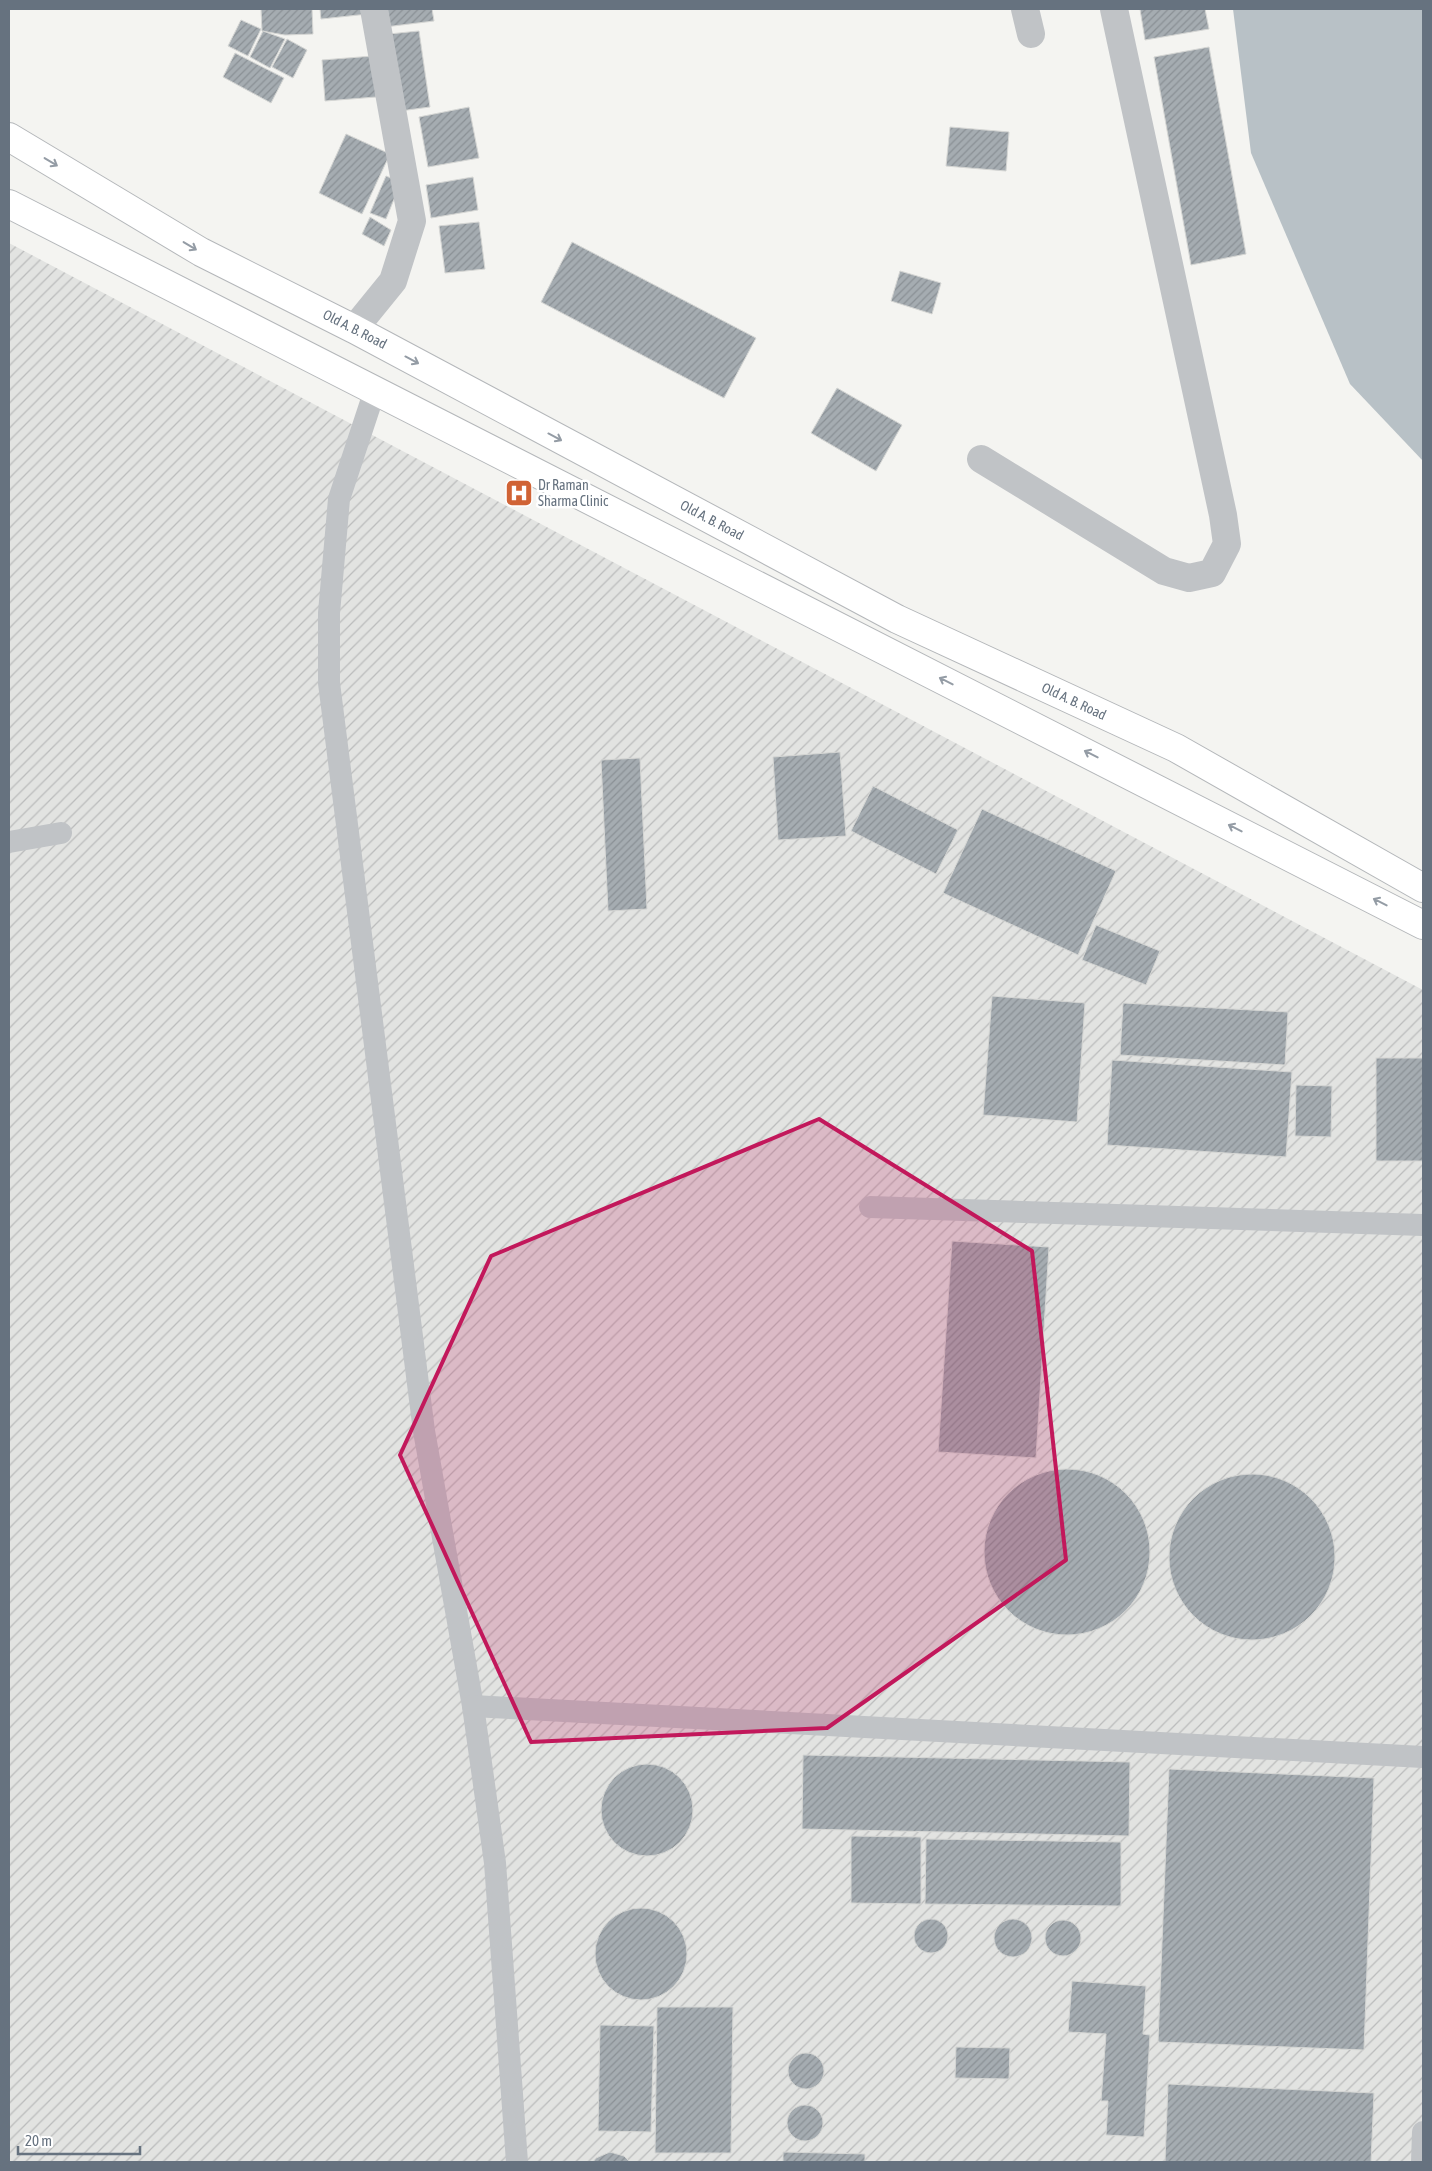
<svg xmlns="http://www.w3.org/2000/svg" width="1432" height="2171" font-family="'Asap Condensed',sans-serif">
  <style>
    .industrial { fill: url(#industrial-furrows) }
    .water { fill: #b8c1c6 }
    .building { fill: url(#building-hatch); stroke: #d5d6d4 }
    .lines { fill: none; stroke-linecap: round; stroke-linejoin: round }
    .primary-casing { stroke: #b4b7ba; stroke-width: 30 }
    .lane { stroke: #c0c3c6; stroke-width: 22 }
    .street { stroke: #c0c3c6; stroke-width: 28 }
    .primary { stroke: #fff; stroke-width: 28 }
    .oneway { stroke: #949ca5 }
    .marked { fill: #c2185b; fill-opacity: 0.2; stroke: #c2185b; stroke-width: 4; stroke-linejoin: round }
    .labels { text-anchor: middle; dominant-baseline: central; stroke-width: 5; stroke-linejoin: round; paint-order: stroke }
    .street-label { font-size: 14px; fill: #66727f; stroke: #fff }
    .poi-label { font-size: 14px; fill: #66727f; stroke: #fff; text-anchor: start }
  </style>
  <defs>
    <pattern id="industrial-furrows" width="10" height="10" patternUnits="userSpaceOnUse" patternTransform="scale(1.25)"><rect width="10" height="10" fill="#e2e3e1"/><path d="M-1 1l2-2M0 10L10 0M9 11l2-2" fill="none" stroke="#bbbcbc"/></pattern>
    <pattern id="building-hatch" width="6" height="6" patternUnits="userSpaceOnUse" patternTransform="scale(1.25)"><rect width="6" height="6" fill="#a5acb1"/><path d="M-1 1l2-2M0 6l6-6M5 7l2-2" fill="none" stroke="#8a9095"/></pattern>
  </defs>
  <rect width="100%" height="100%" fill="#f4f4f1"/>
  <polygon class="industrial" points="9,243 1423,990 1423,2162 9,2162"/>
  <polygon class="water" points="1233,9 1423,9 1423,461 1350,384 1251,153"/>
  <g class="building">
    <polygon points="261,9 312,9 313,34 285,35 262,31"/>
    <polygon points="320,9 367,9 368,14 321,19"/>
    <polygon points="383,9 432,9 434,21 385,27"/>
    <polygon points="1140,9 1205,9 1209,29 1145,40"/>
    <polygon points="241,20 261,29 248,56 228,46"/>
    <polygon points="263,31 285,39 270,68 250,57"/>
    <polygon points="419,31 430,107 400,111 389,34"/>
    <polygon points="287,39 307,50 293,78 272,67"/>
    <polygon points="1209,47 1246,254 1191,265 1154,57"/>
    <polygon points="235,53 284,78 271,103 223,77"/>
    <polygon points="373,56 376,97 325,101 322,60"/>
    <polygon points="469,107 479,158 428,167 419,117"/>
    <polygon points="950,127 1009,132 1006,171 946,166"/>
    <polygon points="346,134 390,154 362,214 319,193"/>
    <polygon points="386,176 401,182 386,219 370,213"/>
    <polygon points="473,177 478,210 431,218 426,185"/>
    <polygon points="370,217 391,230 384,246 362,234"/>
    <polygon points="479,222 485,269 445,273 439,226"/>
    <polygon points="572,242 756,338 724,398 541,302"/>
    <polygon points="900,271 941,283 932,314 891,301"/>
    <polygon points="837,388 902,425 876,471 811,433"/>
    <polygon points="840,752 846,836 778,840 773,757"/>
    <polygon points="640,758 647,909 608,911 601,760"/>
    <polygon points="873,786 958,830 936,874 851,831"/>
    <polygon points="982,809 1116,871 1078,955 943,893"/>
    <polygon points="1096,925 1160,951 1146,985 1082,960"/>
    <polygon points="992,996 1085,1003 1077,1122 983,1115"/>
    <polygon points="1123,1003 1288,1012 1285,1065 1120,1055"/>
    <rect x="1376" y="1058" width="47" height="103"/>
    <polygon points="1112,1060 1292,1072 1286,1157 1107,1145"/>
    <polygon points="1296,1085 1332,1086 1331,1137 1295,1136"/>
    <polygon points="952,1241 1049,1247 1036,1458 938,1452"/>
    <circle cx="1067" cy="1552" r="83"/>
    <circle cx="1252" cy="1557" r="83"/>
    <polygon points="803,1755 1130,1762 1129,1836 802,1829"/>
    <circle cx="647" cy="1810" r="46"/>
    <polygon points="1169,1769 1374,1778 1364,2050 1158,2042"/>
    <polygon points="851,1836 921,1837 921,1904 851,1903"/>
    <polygon points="926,1839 1121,1842 1121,1906 925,1904"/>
    <circle cx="641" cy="1954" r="46"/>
    <circle cx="931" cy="1936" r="17"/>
    <circle cx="1013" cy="1938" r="19"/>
    <circle cx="1063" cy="1938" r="18"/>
    <polygon points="1072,1981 1146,1986 1143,2034 1150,2035 1144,2137 1106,2135 1108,2101 1101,2101 1106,2034 1068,2032"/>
    <polygon points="657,2007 733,2007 731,2153 655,2153"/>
    <polygon points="600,2025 654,2026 651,2132 598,2131"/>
    <polygon points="956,2047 1010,2048 1009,2079 955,2078"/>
    <circle cx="806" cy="2071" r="18"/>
    <polygon points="1168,2084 1374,2093 1371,2162 1165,2162"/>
    <circle cx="805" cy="2123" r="18"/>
    <polygon points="610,2152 624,2156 630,2162 593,2162 596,2158"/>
    <polygon points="783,2152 865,2154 865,2162 783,2162"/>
  </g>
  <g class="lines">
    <g class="primary-casing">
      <g id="primary">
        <polyline points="9,137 201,252 354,329 897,619 1176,748 1423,888"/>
        <polyline points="9,204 1423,925"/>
      </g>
    </g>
    <g class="lane">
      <polyline points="375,390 339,499 329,613 329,683 424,1431 473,1706"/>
      <polyline points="9,842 61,833"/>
      <polyline points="870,1207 1423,1225"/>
      <polyline points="517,2162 495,1863 473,1706 1423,1757"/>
      <polyline points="1422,2162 1423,2132"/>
    </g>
    <g class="street">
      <polyline points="1025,9 1031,34"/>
      <polyline points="354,329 393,281 412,221 374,9"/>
      <polyline points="981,459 1164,571 1189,578 1212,573 1227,544 1223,515 1114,9"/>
    </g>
    <use href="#primary" class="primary"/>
  </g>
  <defs><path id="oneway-shaft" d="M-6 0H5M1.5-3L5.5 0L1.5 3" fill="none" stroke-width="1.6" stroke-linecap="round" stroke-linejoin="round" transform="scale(1.25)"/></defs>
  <g class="oneway">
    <use href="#oneway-shaft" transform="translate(51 162) rotate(31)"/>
    <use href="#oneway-shaft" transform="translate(190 246) rotate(31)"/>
    <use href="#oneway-shaft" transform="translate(412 360) rotate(28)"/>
    <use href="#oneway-shaft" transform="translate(555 437) rotate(28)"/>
    <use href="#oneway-shaft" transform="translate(946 681) rotate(-153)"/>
    <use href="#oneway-shaft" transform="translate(1091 754) rotate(-153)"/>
    <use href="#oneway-shaft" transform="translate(1235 828) rotate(-153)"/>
    <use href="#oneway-shaft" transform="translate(1380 902) rotate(-153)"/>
  </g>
  <path class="marked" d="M819 1119 1032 1251 1066 1560 827 1728 531 1742 400 1455 491 1256Z"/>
  <defs>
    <g id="hospital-square" transform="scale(1.4375)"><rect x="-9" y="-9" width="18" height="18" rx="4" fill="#d06335" stroke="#fff"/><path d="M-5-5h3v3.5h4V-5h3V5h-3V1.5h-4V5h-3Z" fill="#fff"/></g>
  </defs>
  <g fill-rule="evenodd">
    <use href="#hospital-square" x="519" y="493"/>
  </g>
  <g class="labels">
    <g class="street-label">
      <text transform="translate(355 329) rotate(27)">Old A. B. Road</text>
      <text transform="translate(712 520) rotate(28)">Old A. B. Road</text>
      <text transform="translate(1074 701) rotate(25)">Old A. B. Road</text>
    </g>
    <g class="poi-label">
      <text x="538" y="485">Dr Raman<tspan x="538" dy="16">Sharma Clinic</tspan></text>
    </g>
  </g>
  <rect width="1432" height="2171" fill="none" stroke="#66727f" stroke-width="20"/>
  <path d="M18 2146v8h122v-8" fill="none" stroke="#66727f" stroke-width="2.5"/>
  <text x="25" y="2146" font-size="15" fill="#66727f" stroke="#ffffff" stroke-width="4" paint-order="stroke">20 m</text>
</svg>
